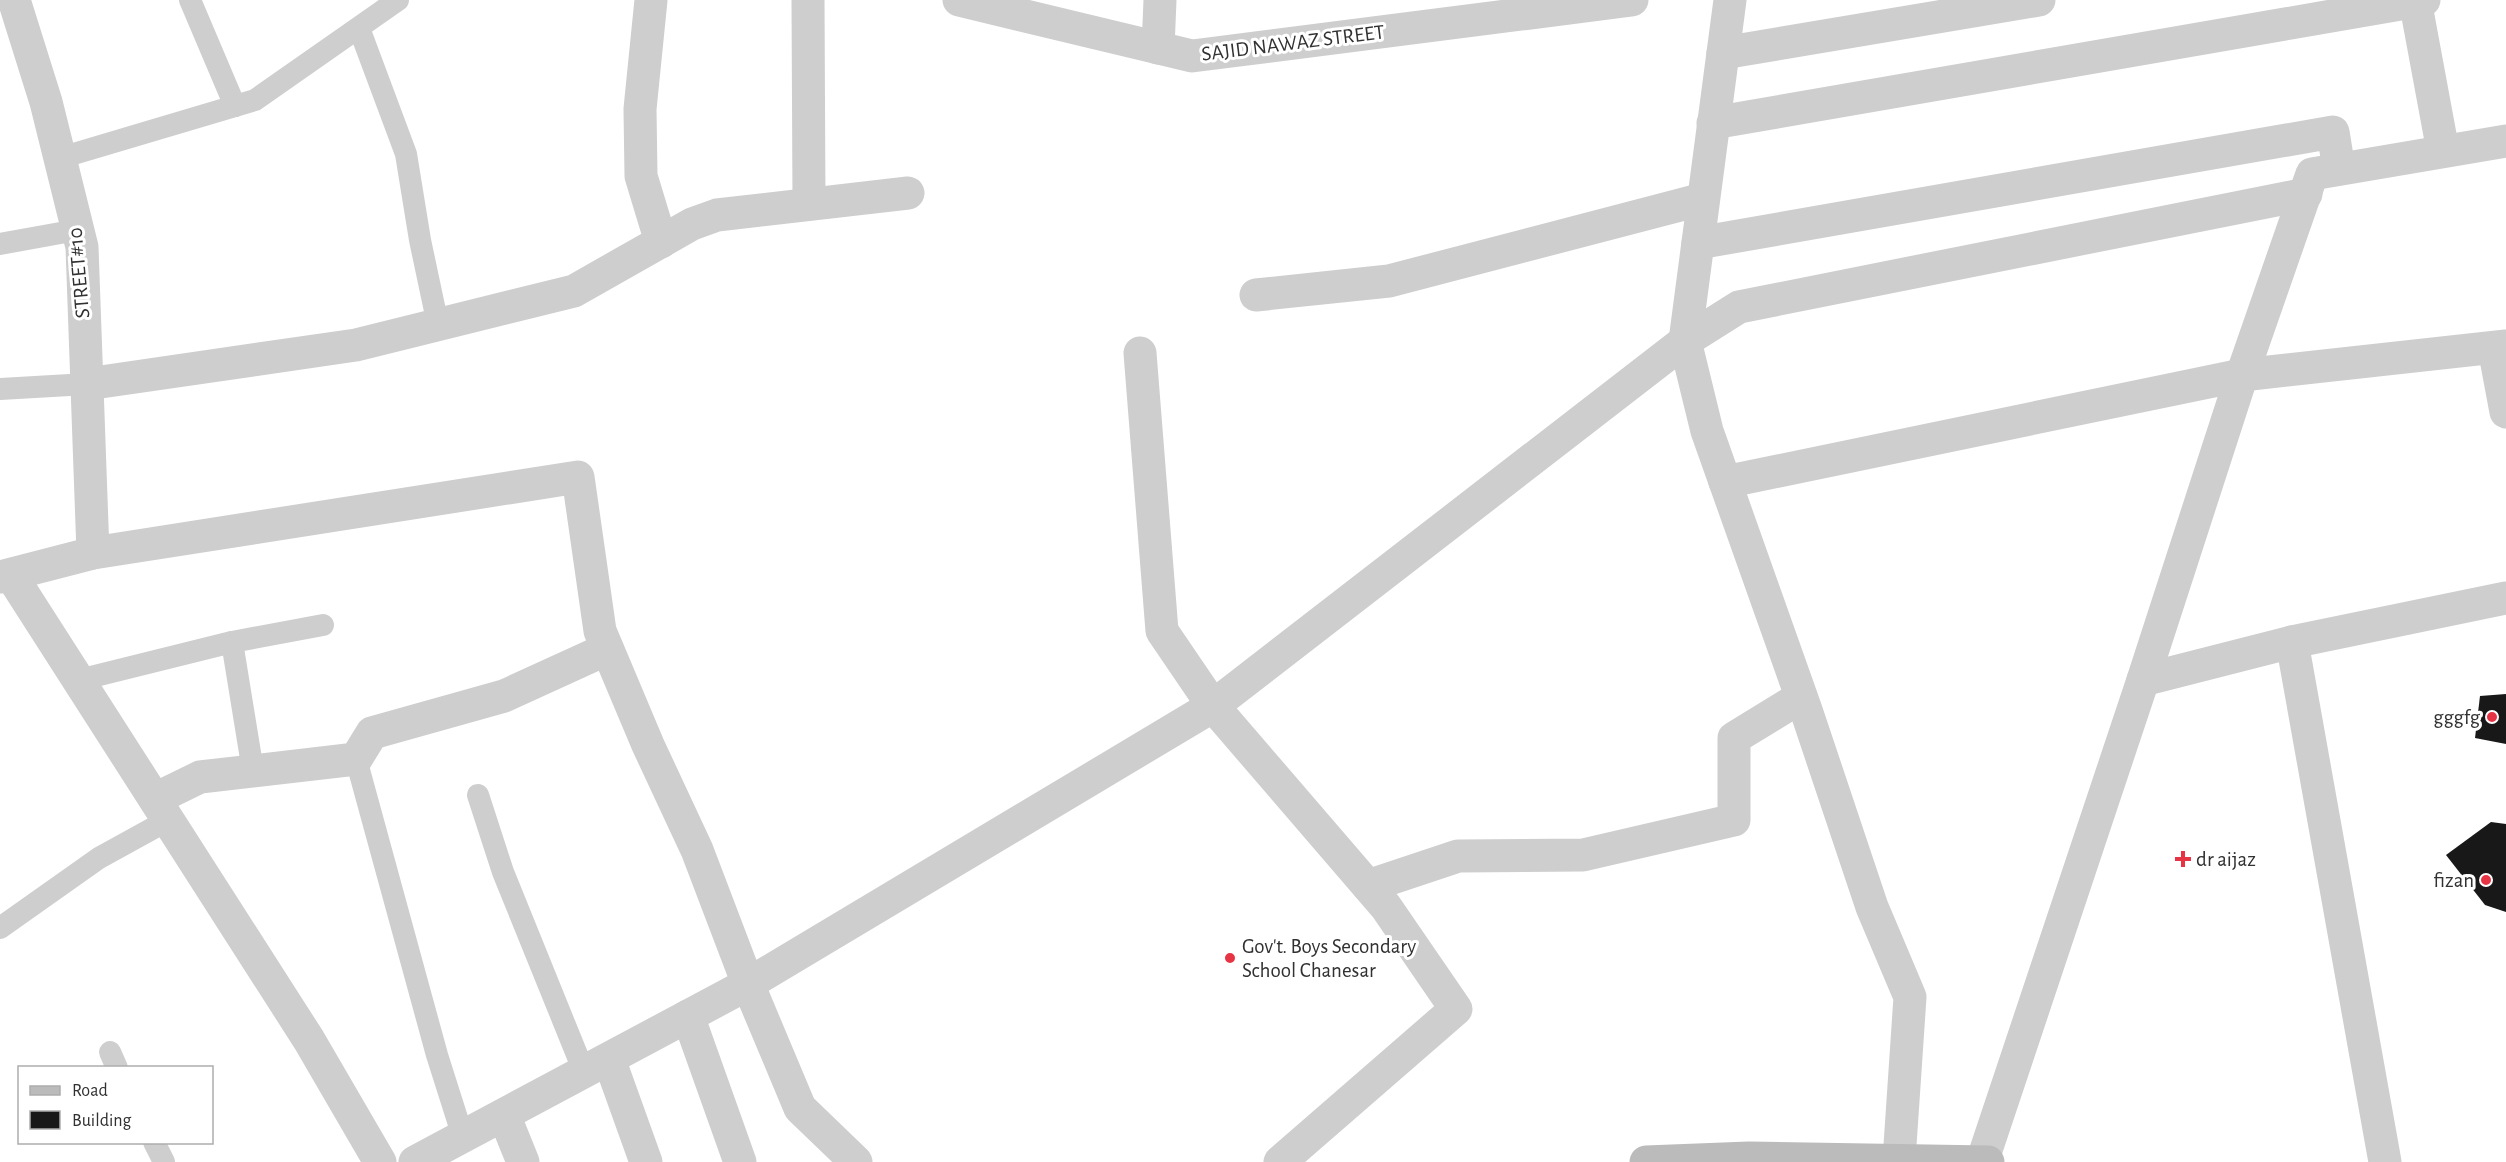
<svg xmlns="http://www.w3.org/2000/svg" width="2506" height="1162" font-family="'Alegreya Sans',sans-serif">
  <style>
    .building { fill: #181818 }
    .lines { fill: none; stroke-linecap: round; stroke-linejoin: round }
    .lane { stroke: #cecece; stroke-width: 22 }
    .street { stroke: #cecece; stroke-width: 33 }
    .secondary { stroke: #bbb; stroke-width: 33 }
    .poi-dot { fill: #e73444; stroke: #fff; stroke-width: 2 }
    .labels { text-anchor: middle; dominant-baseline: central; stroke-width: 6; stroke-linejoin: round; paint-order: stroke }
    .street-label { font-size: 21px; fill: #313131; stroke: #fff }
    .poi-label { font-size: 21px; fill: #313131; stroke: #fff; text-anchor: end }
  </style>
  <rect width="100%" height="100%" fill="#fff"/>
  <g class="building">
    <polygon points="2506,694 2506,744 2475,738 2480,696"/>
    <polygon points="2491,822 2506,824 2506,912 2485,905 2446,855"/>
  </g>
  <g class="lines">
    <g class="lane">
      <polyline points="190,0 235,106"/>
      <polyline points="359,28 406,154 420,240 438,325"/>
      <polyline points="60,158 255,100 398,0"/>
      <polyline points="0,244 77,230"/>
      <polyline points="0,389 87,384"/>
      <polyline points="232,642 253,771"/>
      <polyline points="79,680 232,642 323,625"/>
      <polyline points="356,759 437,1055 463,1137"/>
      <polyline points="478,795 503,872 584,1072"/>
      <polyline points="0,928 99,858 168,820"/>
      <polyline points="110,1052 117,1068"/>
      <polyline points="154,1142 164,1162"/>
    </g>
    <g class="street">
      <polyline points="14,0 46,102 82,247 93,553"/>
      <polyline points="651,0 640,109 641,176 661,242"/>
      <polyline points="808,0 809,204"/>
      <polyline points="959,0 1192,56 1632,0"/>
      <polyline points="1730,0 1685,341 1707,431 1806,710 1872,907 1910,997 1899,1160"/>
      <polyline points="2415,0 2443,151"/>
      <polyline points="1158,48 1160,0"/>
      <polyline points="1723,53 2039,0"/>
      <polyline points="1713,123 2424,0"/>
      <polyline points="1698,243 2333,132 2339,169"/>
      <polyline points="1256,295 1389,281 1703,199"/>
      <polyline points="2494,348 2506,412"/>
      <polyline points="1140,353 1162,631 1213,706 1386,907 1456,1009 1280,1162"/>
      <polyline points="87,384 356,345 574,291 692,224 717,215 908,193"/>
      <polyline points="1725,482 2242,375 2506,346"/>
      <polyline points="11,575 309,1040 380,1162"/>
      <polyline points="0,577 93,553 578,477 600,631 648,745 697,850 748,984 800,1108 856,1162"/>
      <polyline points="2292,642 2385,1162"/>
      <polyline points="2143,680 2292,642 2506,598"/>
      <polyline points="155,799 200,777 356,759 372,733 504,696 607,649"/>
      <polyline points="1368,886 1458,856 1583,855 1734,820 1734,738 1801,697"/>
      <polyline points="688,1016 740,1162"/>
      <polyline points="609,1059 646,1162"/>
      <polyline points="504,1115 523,1162"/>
      <polyline points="415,1162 748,984 1213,706 1685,341 1739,307 2306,194"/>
      <polyline points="1982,1162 2143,680 2242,375 2312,174 2506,141"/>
    </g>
    <polyline class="secondary" points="1646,1162 1749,1158 1988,1162"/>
  </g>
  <g class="poi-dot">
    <circle cx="2492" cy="717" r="6"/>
    <path d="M2180 850h6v6h6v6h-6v6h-6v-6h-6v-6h6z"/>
    <circle cx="2486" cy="880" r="6"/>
    <circle cx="1230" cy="958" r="6"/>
  </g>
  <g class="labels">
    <g class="street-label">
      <text transform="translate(1293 43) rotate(-7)">SAJID NAWAZ STREET</text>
      <text transform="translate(79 273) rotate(-95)">STREET#10</text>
    </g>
    <g class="poi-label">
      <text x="2480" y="717">gggfg</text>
      <text x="2196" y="859" text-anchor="start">dr aijaz</text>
      <text x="2474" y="880">fizan</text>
      <text x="1242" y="946" text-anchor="start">Gov't. Boys Secondary<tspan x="1242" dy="24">School Chanesar</tspan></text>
    </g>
  </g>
  <rect x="18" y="1066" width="195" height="78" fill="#ffffff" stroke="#adadad" stroke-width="1.5"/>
  <rect x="30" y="1086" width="30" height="9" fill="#bbbbbb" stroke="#adadad" stroke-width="1.5"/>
  <text x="72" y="1096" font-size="18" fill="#313131">Road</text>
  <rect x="30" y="1111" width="30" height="18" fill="#181818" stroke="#adadad" stroke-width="1.5"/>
  <text x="72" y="1126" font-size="18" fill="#313131">Building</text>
</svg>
